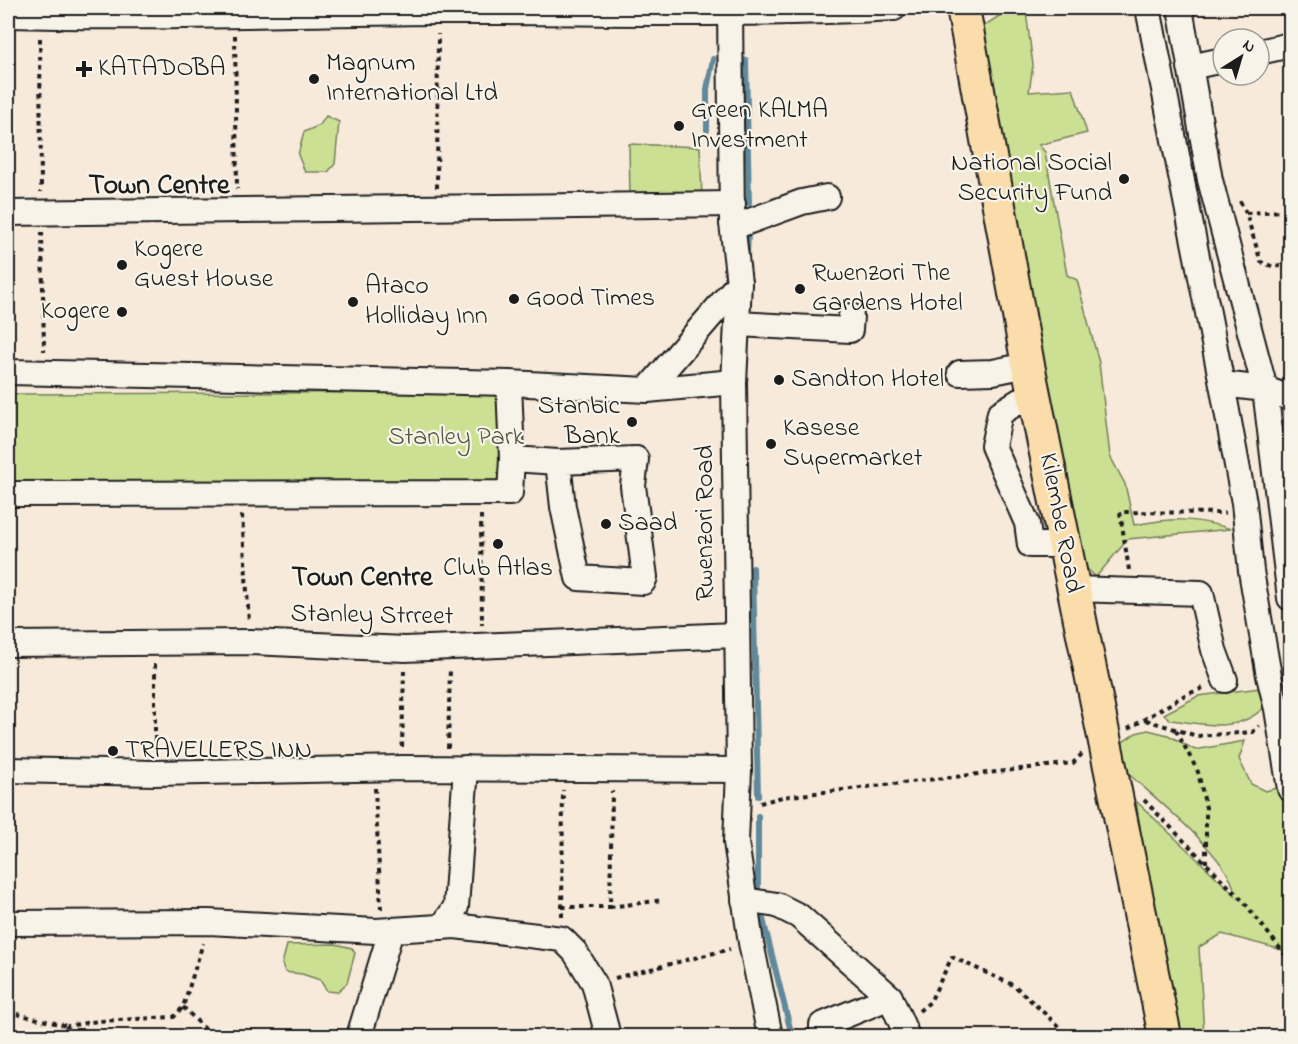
<svg xmlns="http://www.w3.org/2000/svg" width="1298" height="1044" font-family="'Indie Flower',sans-serif">
  <style>
    .green { fill: #cce094; stroke: #747e58; stroke-width: 1.5 }
    .lines { fill: none; stroke-linecap: round; stroke-linejoin: round }
    .stream { stroke: #608a9b; stroke-width: 6 }
    .minor-casing { stroke: #1c1c1c; stroke-width: 28 }
    .major-casing { stroke: #1c1c1c; stroke-width: 36 }
    .path { stroke: #1c1c1c; stroke-width: 4; stroke-dasharray: 4.5 4.5; stroke-linecap: butt }
    .minor { stroke: #f7f3e8; stroke-width: 24 }
    .major { stroke: #faddab; stroke-width: 32 }
    .poi-dot { fill: #1c1c1c; stroke: #f7f3e8; stroke-width: 2 }
    .labels { text-anchor: middle; dominant-baseline: central; stroke-width: 4.5; stroke-linejoin: round; paint-order: stroke }
    .poi-label { font-size: 26px; fill: #1c1c1c; stroke: #f7f3e8; text-anchor: start }
    .park-label { font-size: 26px; fill: #515740; stroke: #f7f3e8 }
    .street-label { font-size: 26px; fill: #1c1c1c; stroke: #f7f3e8 }
    .quarter-label { font-size: 28px; font-weight: bold; fill: #1c1c1c; stroke: #f7f3e8 }
  </style>
  <rect width="100%" height="100%" fill="#f7eadb"/>
  <filter id="ink" filterUnits="userSpaceOnUse"><feTurbulence type="fractalNoise" baseFrequency=".0167" numOctaves="2"/><feDisplacementMap in="SourceGraphic" scale="12" xChannelSelector="R" yChannelSelector="G"/><feConvolveMatrix kernelMatrix="1 2 1 2 8 2 1 2 1" color-interpolation-filters="sRGB"/></filter>
  <g filter="url(#ink)">
    <g class="green">
      <path d="M1026 12 1033 65 1029 92 1073 89 1087 133 1039 145 1045 152 1067 275 1077 280 1099 363 1110 456 1125 484 1134 525C1172 518 1193 517 1231 529L1128 539 1096 577 1084 566 1063 492 982 27 1002 14Z"/>
      <polygon points="326,116 339,122 335,164 328,172 305,172 298,155 304,132 320,125"/>
      <polygon points="629,144 700,147 702,198 630,197"/>
      <polygon points="503,392 504,487 8,483 8,394"/>
      <path d="M1260 688 1270 701C1242 735 1207 724 1170 720L1164 714 1198 696Z"/>
      <path d="M1148 730 1168 735 1195 750 1245 741 1239 759 1251 784 1265 791 1290 785V952L1222 934 1199 947 1204 1036H1181L1149 887 1136 801 1235 895C1234 859 1148 793 1121 767L1120 744 1136 733Z"/>
      <polygon points="335,944 352,948 355,953 347,983 337,992 327,991 320,980 302,974 285,972 282,964 287,945"/>
    </g>
    <g class="lines">
      <g class="stream">
        <polyline points="746,60 749,203"/>
        <polyline points="707,130 707,89 713,59"/>
        <polyline points="747,257 748,231"/>
        <polyline points="753,568 758,796"/>
        <polyline points="758,893 758,816"/>
        <polyline points="763,919 792,1036"/>
      </g>
      <g class="minor-casing">
        <g id="minor">
          <polyline points="730,8 732,223 739,283 734,382 739,770 736,842 751,943 770,1036"/>
          <polyline points="1148,8 1222,384 1244,503 1251,571 1269,676 1277,709 1290,789"/>
          <polyline points="1180,8 1210,180 1265,389 1290,598"/>
          <path d="M8 15C151 19 294 13 437 12 590 11 741 17 894 8"/>
          <polyline points="1259,52 1290,45"/>
          <polyline points="1190,67 1223,60"/>
          <polyline points="8,213 733,204"/>
          <polyline points="732,223 739,225 802,202 827,197"/>
          <polyline points="737,324 850,330 851,316"/>
          <polyline points="8,372 509,383 647,390 734,382"/>
          <polyline points="960,373 993,372 1028,365"/>
          <polyline points="1222,384 1265,389 1290,398"/>
          <polyline points="647,390 739,283"/>
          <polyline points="1034,392 1000,413 993,446 1027,523 1030,545 1064,545"/>
          <polyline points="512,459 558,462 563,507 578,578 643,582 645,577 633,486 636,459 558,462"/>
          <polyline points="8,494 510,493 512,459 509,383"/>
          <polyline points="1073,589 1201,593 1214,650 1225,680"/>
          <polyline points="8,644 251,642 405,649 735,635"/>
          <polyline points="8,770 155,773 403,768 739,770"/>
          <polyline points="744,900 777,905 799,916 890,997 907,1036"/>
          <polyline points="8,923 209,922 376,931 455,926 562,939 575,952 594,983 608,1036"/>
          <polyline points="442,927 456,907 466,768"/>
          <polyline points="359,1036 391,931"/>
          <polyline points="822,1036 822,1025 890,997"/>
        </g>
      </g>
      <g class="major-casing">
        <polyline id="major" points="963,8 1028,365 1165,1036"/>
      </g>
      <g class="path">
        <polyline points="235,35 237,189"/>
        <polyline points="40,38 41,192"/>
        <polyline points="437,188 438,34"/>
        <polyline points="1240,201 1246,213 1261,262 1274,267 1290,264"/>
        <polyline points="1246,213 1282,211"/>
        <polyline points="42,232 44,351"/>
        <polyline points="242,515 249,622"/>
        <polyline points="481,515 482,625"/>
        <polyline points="1129,570 1120,512 1225,513"/>
        <polyline points="155,664 155,752"/>
        <polyline points="1146,720 1197,736 1253,732 1259,726"/>
        <polyline points="1128,729 1185,695 1206,687"/>
        <polyline points="1176,730 1198,772 1206,808 1206,863"/>
        <polyline points="402,747 404,671"/>
        <polyline points="448,748 450,668"/>
        <polyline points="375,788 381,909"/>
        <polyline points="1144,800 1243,901 1290,961"/>
        <polyline points="760,803 782,797 1073,763 1082,754"/>
        <polyline points="562,907 610,907 612,791"/>
        <polyline points="610,907 663,900"/>
        <polyline points="562,917 563,790"/>
        <polyline points="615,978 730,949"/>
        <polyline points="183,1007 212,1036"/>
        <polyline points="919,1011 930,1002 952,957 1015,986 1069,1036"/>
        <polyline points="8,1012 68,1026"/>
        <polyline points="61,1036 68,1026 98,1021 174,1017 183,1007 203,943"/>
      </g>
      <use href="#minor" class="minor"/>
      <use href="#major" class="major"/>
    </g>
  </g>
  <g class="poi-dot">
    <path d="M81 60h6v6h6v6h-6v6h-6v-6h-6v-6h6z"/>
    <circle cx="314" cy="79" r="6"/>
    <circle cx="679" cy="126" r="6"/>
    <circle cx="1124" cy="179" r="6"/>
    <circle cx="122" cy="265" r="6"/>
    <circle cx="800" cy="289" r="6"/>
    <circle cx="514" cy="299" r="6"/>
    <circle cx="353" cy="302" r="6"/>
    <circle cx="122" cy="312" r="6"/>
    <circle cx="779" cy="380" r="6"/>
    <circle cx="632" cy="422" r="6"/>
    <circle cx="771" cy="444" r="6"/>
    <circle cx="606" cy="524" r="6"/>
    <circle cx="498" cy="544" r="6"/>
    <circle cx="113" cy="751" r="6"/>
  </g>
  <g class="labels">
    <g class="poi-label">
      <text x="326" y="64">Magnum<tspan x="326" dy="30">International Ltd</tspan></text>
      <text x="98" y="69">KATADOBA</text>
      <text x="691" y="111">Green KALMA<tspan x="691" dy="30">Investment</tspan></text>
      <text x="1112" y="164" text-anchor="end">National Social<tspan x="1112" dy="30">Security Fund</tspan></text>
      <text x="134" y="250">Kogere<tspan x="134" dy="30">Guest House</tspan></text>
      <text x="812" y="274">Rwenzori The<tspan x="812" dy="30">Gardens Hotel</tspan></text>
      <text x="365" y="287">Ataco<tspan x="365" dy="30">Holliday Inn</tspan></text>
      <text x="526" y="299">Good Times</text>
      <text x="110" y="312" text-anchor="end">Kogere</text>
      <text x="791" y="380">Sandton Hotel</text>
      <text x="620" y="407" text-anchor="end">Stanbic<tspan x="620" dy="30">Bank</tspan></text>
      <text x="783" y="429">Kasese<tspan x="783" dy="30">Supermarket</tspan></text>
      <text x="618" y="524">Saad</text>
      <text x="498" y="569" text-anchor="middle">Club Atlas</text>
      <text x="125" y="751">TRAVELLERS INN</text>
    </g>
    <g class="park-label">
      <text x="456" y="438">Stanley Park</text>
    </g>
    <g class="street-label">
      <text transform="translate(706 523) rotate(-90)">Rwenzori Road</text>
      <text transform="translate(1060 523) rotate(79)">Kilembe Road</text>
      <text transform="translate(372 616) rotate(1)">Stanley Strreet</text>
    </g>
    <g class="quarter-label">
      <text x="159" y="186">Town Centre</text>
      <text x="362" y="578">Town Centre</text>
    </g>
  </g>
  <rect width="1298" height="1044" fill="none" stroke="#f7f3e8" stroke-width="30"/>
  <rect x="15" y="15" width="1268" height="1014" fill="none" stroke="#1c1c1c" stroke-width="2" filter="url(#ink)"/>
  <g transform="translate(1241 57) rotate(37)"><circle r="28" fill="#f7f3e8" stroke="#9f9d96" stroke-width="1.5"/>
  <path d="M0-4.5L10 22L0 15L-10 22Z" fill="#1c1c1c"/>
  <text y="-9" font-size="16" font-weight="bold" text-anchor="middle" fill="#1c1c1c">N</text>
  </g>
</svg>
